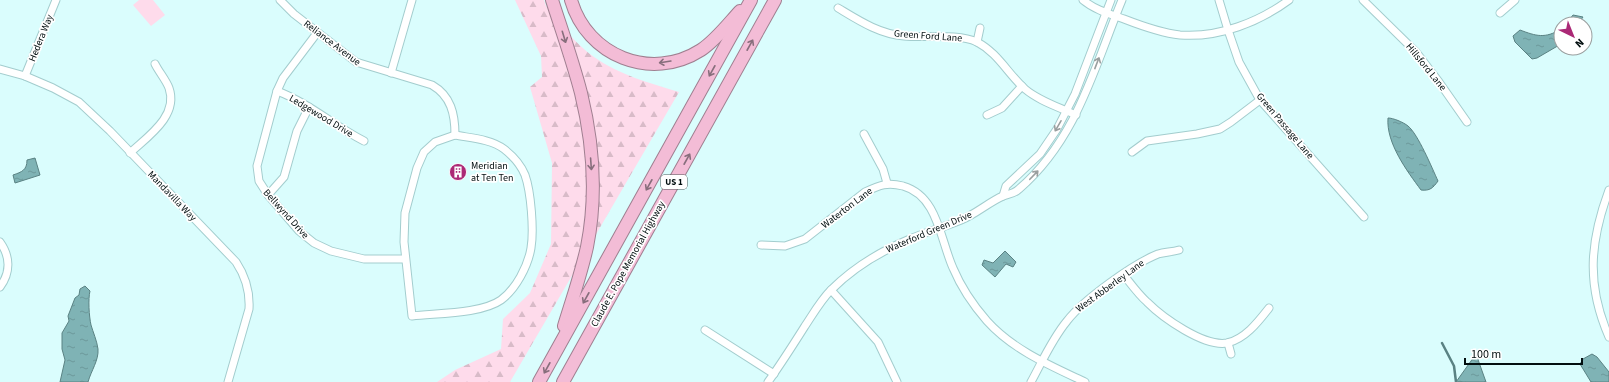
<svg xmlns="http://www.w3.org/2000/svg" width="1609" height="382" font-family="'Source Sans 3',sans-serif">
  <style>
    .green { fill: #fedbeb }
    .forest { fill: url(#forest-firs) }
    .water { fill: url(#water-ripples); stroke: #5a8283 }
    .lines { fill: none; stroke-linecap: round; stroke-linejoin: round }
    .stream { stroke: #5a8283; stroke-width: 2.5 }
    .minor-casing { stroke: #a3cdce; stroke-width: 9 }
    .motorway-casing { stroke: #9f7f90; stroke-width: 14 }
    .minor { stroke: #fff; stroke-width: 7 }
    .motorway { stroke: #f3bcd6; stroke-width: 12 }
    .oneway { stroke: #876e7c }
    .oneway2 { stroke: #9a9f9f }
    .labels { text-anchor: middle; dominant-baseline: central; stroke-width: 3.5; stroke-linejoin: round; paint-order: stroke }
    .shield { fill: #fff; stroke: #4e5657; stroke-width: 1 }
    .shield-label { font-size: 9px; font-weight: bold; fill: #020e0f }
    .street-label { font-size: 10px; fill: #020e0f; stroke: #fff }
    .poi-label { font-size: 10px; fill: #020e0f; stroke: #fff; text-anchor: start }
  </style>
  <defs>
    <pattern id="forest-firs" width="22" height="20" patternUnits="userSpaceOnUse"><rect width="22" height="20" fill="#fedbeb"/><path d="M5 1l3.5 6h-7zM16 11l3.5 6h-7z" fill="#d8bbc8"/></pattern>
    <pattern id="water-ripples" width="26" height="14" patternUnits="userSpaceOnUse"><rect width="26" height="14" fill="#7fb3b5"/><path d="M2 4q2-2 4 0t4 0M15 11q2-2 4 0t4 0" fill="none" stroke="#6c999a"/></pattern>
  </defs>
  <rect width="100%" height="100%" fill="#dafdfd"/>
  <polygon class="green" points="139,0 153,0 165,15 151,26 133,5"/>
  <path class="forest" d="M515 0H544L546 6C561 24 575 44 594 57 619 75 650 83 679 92L510 382H437L455 370 501 349 503 319 530 293 551 244 552 163 530 87 542 77 541 56Z"/>
  <g class="water">
    <polygon points="1573,15 1583,17 1578,24 1566,24"/>
    <path d="M1561 29V44L1537 58 1532 59 1515 42 1513 36 1520 30C1536 36 1545 39 1561 29Z"/>
    <path d="M1388 118C1393 118 1403 122 1408 126 1418 134 1432 168 1438 181 1433 188 1430 191 1421 190 1407 171 1386 143 1388 118Z"/>
    <path d="M35 158 40 175 15 183 13 175C22 172 27 170 27 160Z"/>
    <polygon points="1005,251 1016,262 1013,267 1006,264 995,277 982,265 984,260 993,263"/>
    <path d="M85 286 90 291C88 299 89 316 91 325 93 332 97 341 98 349 99 360 91 371 88 382H60L65 360 62 349V333L69 321 68 316 75 298 79 295 80 289Z"/>
    <polygon points="1476,354 1486,382 1456,382"/>
    <polygon points="1592,354 1597,357 1609,372 1609,382 1591,382 1580,364 1583,359"/>
  </g>
  <g class="lines">
    <polyline class="stream" points="1442,343 1454,366 1456,382"/>
    <g class="minor-casing">
      <g id="minor">
        <path d="M280 0 294 14 356 62 432 85C451 96 455 114 455 135"/>
        <path d="M1083 0C1095 10 1110 14 1124 19 1142 26 1161 33 1180 35 1219 38 1259 22 1289 0"/>
        <polyline points="1219,0 1228,30 1239,62 1260,100 1364,217"/>
        <polyline points="1363,0 1416,52 1439,82 1467,122"/>
        <path d="M838 8C858 20 879 34 904 36 926 38 957 33 977 42 998 53 1008 74 1025 89 1039 101 1059 107 1076 115"/>
        <polyline points="1500,13 1515,0"/>
        <polyline points="317,33 283,78 277,91 257,166 259,181 268,195 299,231 314,243 331,251 364,259 405,259"/>
        <polyline points="977,42 980,28"/>
        <path d="M0 69 25 76 53 88 79 102 110 131 236 262C246 277 250 292 249 309L228 382"/>
        <polyline points="391,73 412,0"/>
        <polyline points="25,76 56,0"/>
        <path d="M277 91C309 103 334 126 364 141"/>
        <polyline points="987,115 1002,108 1022,86"/>
        <polyline points="864,134 883,169 887,183"/>
        <path d="M455 135C470 138 491 139 504 149 513 156 521 165 525 175 531 192 534 230 531 248 528 266 516 289 501 300 481 314 437 313 412 316L404 242 405 213 417 168 424 152 435 142Z"/>
        <polyline points="1132,152 1147,141 1197,134 1220,129 1231,122 1260,100"/>
        <path d="M130 153C147 137 179 116 169 88 166 80 159 72 155 64"/>
        <path d="M1609 190C1590 241 1586 285 1609 337"/>
        <polyline points="268,195 284,177 297,131 309,107"/>
        <polyline points="1003,196 1006,186 1040,154 1057,129 1075,94 1111,0"/>
        <path d="M0 242C10 256 11 272 0 287"/>
        <path d="M761 245 785 246 805 239 865 192C880 185 887 182 903 186 938 196 940 239 953 268 961 287 973 305 987 321 1013 350 1051 366 1085 382"/>
        <path d="M1123 274C1131 284 1138 294 1147 302 1163 318 1204 347 1227 343 1245 339 1258 322 1269 308"/>
        <polyline points="831,290 878,342 897,382"/>
        <polyline points="705,330 774,374"/>
        <polyline points="1228,343 1231,354"/>
        <path d="M768 382C781 364 793 345 805 326 813 314 821 300 831 290 854 267 881 251 910 239 926 232 944 227 961 220 976 214 989 202 1003 196 1009 194 1014 194 1019 189 1077 139 1094 68 1122 0"/>
        <path d="M1031 382C1042 362 1052 339 1067 321 1083 300 1133 264 1158 254 1165 252 1172 252 1179 250"/>
      </g>
    </g>
    <g class="motorway-casing">
      <g id="motorway">
        <path d="M552 0C562 31 573 62 581 93 593 142 597 197 587 247 581 274 572 300 564 326"/>
        <path d="M571 0C587 56 651 82 701 50 716 40 728 24 740 11"/>
        <polyline points="539,382 751,0"/>
        <polyline points="563,382 775,0"/>
      </g>
    </g>
    <use href="#minor" class="minor"/>
    <use href="#motorway" class="motorway"/>
  </g>
  <defs><path id="oneway-shaft" d="M-6 0H5M1.5-3L5.5 0L1.5 3" fill="none" stroke-width="1.6" stroke-linecap="round" stroke-linejoin="round"/></defs>
  <g class="oneway">
    <use href="#oneway-shaft" transform="translate(564 37) rotate(73)"/>
    <use href="#oneway-shaft" transform="translate(750 45) rotate(-61)"/>
    <use href="#oneway-shaft" transform="translate(665 62) rotate(171)"/>
    <use href="#oneway-shaft" transform="translate(712 71) rotate(119)"/>
    <use href="#oneway-shaft" transform="translate(687 159) rotate(-61)"/>
    <use href="#oneway-shaft" transform="translate(591 164) rotate(86)"/>
    <use href="#oneway-shaft" transform="translate(649 185) rotate(119)"/>
    <use href="#oneway-shaft" transform="translate(586 298) rotate(119)"/>
    <use href="#oneway-shaft" transform="translate(547 368) rotate(119)"/>
  </g>
  <g class="oneway2">
    <use href="#oneway-shaft" transform="translate(1097 63) rotate(-69)"/>
    <use href="#oneway-shaft" transform="translate(1058 126) rotate(120)"/>
    <use href="#oneway-shaft" transform="translate(1034 175) rotate(-46)"/>
  </g>
  <defs>
    <g id="building-disc" transform="scale(0.9)"><circle r="9.5" fill="#ab2976" stroke="#fff"/><path d="M-4-6H4V6H1V3H-1V6H-4ZM-2.5-4.3h1.7v1.8h-1.7ZM.8-4.3h1.7v1.8H.8ZM-2.5-1h1.7V.8h-1.7ZM.8-1h1.7V.8H.8Z" fill="#fff"/></g>
  </defs>
  <g fill-rule="evenodd">
    <use href="#building-disc" x="458" y="172"/>
  </g>
  <g class="labels">
    <rect class="shield" x="661" y="175" width="26" height="14" rx="3"/>
    <g class="shield-label">
      <text x="674" y="182">US 1</text>
    </g>
    <g class="street-label">
      <text transform="translate(928 36) rotate(4)">Green Ford Lane</text>
      <text transform="translate(41 38) rotate(-68)">Hedera Way</text>
      <text transform="translate(332 43) rotate(37)">Reliance Avenue</text>
      <text transform="translate(1426 67) rotate(51)">Hillsford Lane</text>
      <text transform="translate(321 116) rotate(31)">Ledgewood Drive</text>
      <text transform="translate(1285 126) rotate(50)">Green Passage Lane</text>
      <text transform="translate(172 196) rotate(46)">Mandavilla Way</text>
      <text transform="translate(847 208) rotate(-37)">Waterton Lane</text>
      <text transform="translate(286 214) rotate(48)">Bellwynd Drive</text>
      <text transform="translate(929 232) rotate(-23)">Waterford Green Drive</text>
      <text transform="translate(628 264) rotate(-61)">Claude E. Pope Memorial Highway</text>
      <text transform="translate(1110 286) rotate(-36)">West Abberley Lane</text>
    </g>
    <g class="poi-label">
      <text x="471" y="166">Meridian<tspan x="471" dy="12">at Ten Ten</tspan></text>
    </g>
  </g>
  <g transform="translate(1573 36) rotate(137)"><circle r="19" fill="#ffffff" stroke="#9a9f9f"/>
  <path d="M0-3L7 15L0 10L-7 15Z" fill="#ab2976"/>
  <text y="-6" font-size="11" font-weight="bold" text-anchor="middle" fill="#020e0f">N</text>
  </g>
  <path d="M1465 358v6h117v-6" fill="none" stroke="#020e0f" stroke-width="2"/>
  <text x="1471" y="358" font-size="12" fill="#020e0f" stroke="#ffffff" stroke-width="3" paint-order="stroke">100 m</text>
</svg>
